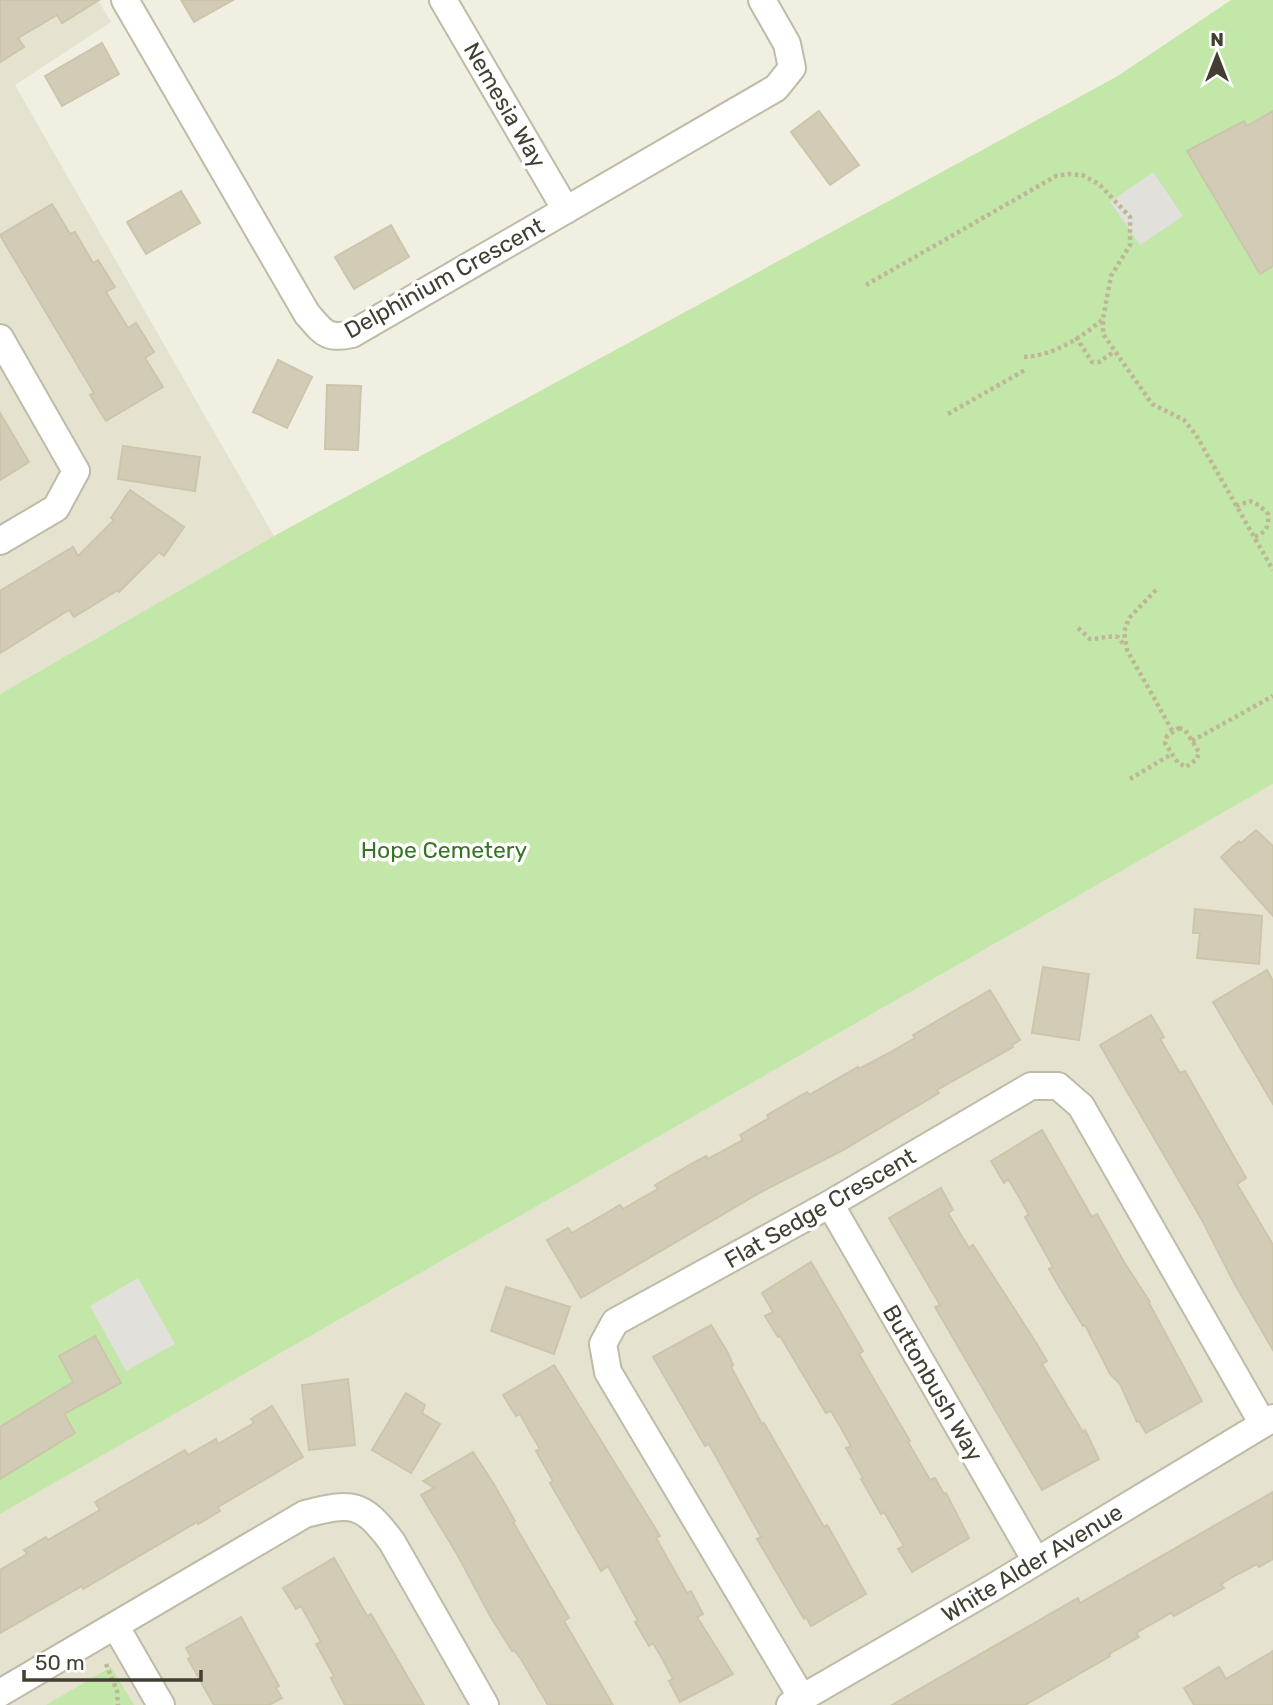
<svg xmlns="http://www.w3.org/2000/svg" width="1273" height="1705" font-family="Rubik,sans-serif">
  <style>
    .residential { fill: #e5e2d0 }
    .green { fill: #c2e7a9 }
    .parking { fill: #e1e0db }
    .building { fill: #d2ccb7; stroke: #cdc5aa; stroke-width: 2 }
    .lines { fill: none; stroke-linecap: round; stroke-linejoin: round }
    .minor-casing { stroke: #bfbba7; stroke-width: 30 }
    .path { stroke: #beb696; stroke-width: 4.5; stroke-dasharray: 3.5 3.5; stroke-linecap: butt }
    .minor { stroke: #fff; stroke-width: 26 }
    .labels { text-anchor: middle; dominant-baseline: central; stroke-width: 7; stroke-linejoin: round; paint-order: stroke }
    .street-label { font-size: 23px; fill: #423f32; stroke: #fff }
    .park-label { font-size: 23px; fill: #387426; stroke: #fff }
  </style>
  <rect width="100%" height="100%" fill="#f1efe2"/>
  <g class="residential">
    <polygon points="0,0 98,0 111,22 15,85 274,536 0,694"/>
    <polygon points="1273,784 1273,1705 0,1705 0,1514"/>
  </g>
  <g class="green">
    <polygon points="1231,0 1273,0 1273,784 0,1514 0,694 274,536 1116,77"/>
    <polygon points="111,1667 134,1705 46,1705"/>
  </g>
  <g class="parking">
    <polygon points="1153,172 1183,216 1140,245 1110,202"/>
    <polygon points="138,1278 175,1344 126,1371 90,1306"/>
  </g>
  <g class="building">
    <polygon points="0,0 99,0 62,23 57,15 18,38 24,47 0,62"/>
    <polygon points="181,0 233,0 194,22"/>
    <polygon points="102,43 119,74 62,106 45,76"/>
    <polygon points="819,111 859,165 830,185 791,132"/>
    <polygon points="1273,111 1273,266 1260,274 1187,151 1244,121 1247,126"/>
    <polygon points="181,191 200,223 146,254 127,222"/>
    <polygon points="52,204 70,234 75,232 93,263 98,260 115,287 106,292 128,328 136,323 154,352 145,358 163,387 106,421 90,395 94,393 0,235"/>
    <polygon points="391,225 409,257 354,289 335,257"/>
    <polygon points="278,360 312,377 287,428 253,412"/>
    <polygon points="327,385 361,386 358,450 325,449"/>
    <polygon points="0,413 29,462 0,480"/>
    <polygon points="123,446 200,457 195,491 118,479"/>
    <polygon points="130,490 184,527 164,556 159,552 119,592 118,590 74,617 69,610 0,653 0,591 73,547 78,556 114,520 111,518"/>
    <polygon points="1256,830 1273,846 1273,916 1221,857 1239,841 1241,843"/>
    <polygon points="1195,909 1262,916 1259,964 1197,958 1200,933 1193,933"/>
    <polygon points="1043,967 1089,974 1079,1040 1032,1033"/>
    <polygon points="1267,970 1273,981 1273,1104 1213,1002"/>
    <polygon points="990,990 1020,1040 1012,1045 1013,1047 937,1090 939,1093 843,1150 761,1192 581,1298 547,1240 568,1228 572,1233 620,1205 623,1209 640,1199 658,1189 655,1185 691,1164 706,1156 708,1159 743,1140 740,1135 769,1118 767,1115 807,1092 809,1095 858,1067 859,1069 889,1053 915,1038 913,1035"/>
    <polygon points="1151,1015 1164,1037 1160,1039 1180,1073 1185,1071 1246,1178 1237,1184 1273,1245 1273,1350 1233,1281 1203,1222 1100,1045"/>
    <polygon points="1042,1130 1092,1217 1097,1214 1124,1262 1150,1302 1149,1303 1202,1401 1146,1433 1139,1421 1137,1422 1120,1384 1110,1374 1085,1325 1083,1326 1061,1290 1049,1269 1053,1267 1025,1217 1029,1215 1019,1197 1008,1179 1004,1183 991,1161"/>
    <polygon points="941,1188 953,1210 948,1213 969,1248 973,1245 1035,1341 1047,1361 1042,1364 1083,1432 1085,1430 1099,1459 1042,1490 935,1307 940,1305 889,1218"/>
    <polygon points="811,1262 863,1351 859,1354 910,1441 908,1442 930,1480 935,1478 944,1494 946,1493 969,1538 912,1572 898,1549 904,1546 884,1512 881,1514 861,1479 863,1478 846,1448 851,1446 841,1428 831,1411 826,1413 780,1336 778,1337 765,1316 773,1312 762,1293"/>
    <polygon points="506,1287 570,1307 554,1354 491,1331"/>
    <polygon points="711,1325 728,1353 733,1365 731,1367 762,1424 764,1423 824,1527 827,1525 829,1528 866,1594 811,1626 806,1617 804,1619 757,1539 761,1537 709,1444 705,1446 653,1357"/>
    <polygon points="95,1336 121,1383 64,1414 75,1433 0,1479 0,1427 73,1382 59,1356"/>
    <polygon points="554,1365 660,1536 656,1538 687,1593 691,1591 703,1614 697,1617 733,1674 680,1702 669,1681 673,1679 663,1660 653,1643 649,1646 635,1622 638,1621 608,1566 601,1571 550,1483 553,1481 536,1451 540,1449 530,1432 520,1414 516,1416 503,1395"/>
    <polygon points="348,1379 355,1445 309,1450 302,1385"/>
    <polygon points="406,1393 425,1405 422,1413 440,1424 411,1473 372,1450"/>
    <polygon points="272,1406 303,1457 218,1507 220,1511 198,1524 197,1522 83,1589 82,1586 0,1633 0,1570 27,1554 24,1550 46,1537 48,1540 100,1510 95,1502 185,1450 188,1455 216,1439 218,1444 254,1423 251,1419"/>
    <polygon points="473,1452 493,1483 515,1521 513,1522 569,1618 564,1621 613,1705 548,1705 521,1659 514,1650 512,1651 489,1614 457,1554 421,1495 434,1488 423,1481"/>
    <polygon points="1273,1492 1273,1559 1259,1567 1257,1564 1238,1574 1221,1584 1224,1588 1174,1616 1171,1613 1136,1633 1139,1637 1109,1654 1110,1656 1025,1705 892,1705 1078,1598 1080,1603"/>
    <polygon points="334,1558 367,1616 371,1614 424,1705 345,1705 331,1678 334,1676 316,1644 321,1642 301,1606 296,1609 283,1588"/>
    <polygon points="241,1617 279,1686 276,1688 282,1698 269,1705 214,1705 188,1659 191,1657 186,1648"/>
    <polygon points="1273,1651 1273,1705 1194,1705 1184,1688 1219,1667 1226,1679"/>
  </g>
  <g class="lines">
    <g class="minor-casing">
      <g id="minor">
        <path d="M125 0 307 314C323 332 326 340 352 334L776 88 792 68 787 44 762 0"/>
        <polyline points="443,0 566,210"/>
        <polyline points="0,338 76,471 56,508 0,541"/>
        <polyline points="830,1204 1036,1561"/>
        <polyline points="116,1627 161,1705"/>
        <path d="M0 1693 305 1514C353 1502 362 1502 392 1542L485 1705"/>
        <polyline points="802,1698 608,1372 603,1344 615,1322 830,1204 1031,1086 1058,1086 1081,1106 1263,1424"/>
        <polyline points="790,1705 992,1588 1273,1418"/>
      </g>
    </g>
    <g class="path">
      <polyline points="866,285 1056,176 1070,174 1082,175 1099,184 1130,217 1130,245 1111,276 1103,319 1103,334 1152,404 1184,420 1196,435 1273,570"/>
      <polyline points="1076,337 1092,362 1099,362 1115,351"/>
      <path d="M1024 357C1052 356 1081 338 1102 320"/>
      <polyline points="948,414 1025,370"/>
      <path d="M1236 506 1250 501 1259 505 1268 514C1269 526 1267 532 1254 537"/>
      <polyline points="1156,590 1129,618 1124,632 1127,650 1173,732"/>
      <path d="M1078 628 1090 639C1101 639 1108 635 1118 637L1125 646"/>
      <polygon points="1179,728 1185,730 1199,752 1197,759 1186,767 1178,763 1165,743 1167,736"/>
      <polyline points="1192,741 1273,696"/>
      <polyline points="1130,779 1172,754"/>
      <polyline points="106,1664 117,1691 118,1705"/>
    </g>
    <use href="#minor" class="minor"/>
  </g>
  <g class="labels">
    <g class="street-label">
      <text transform="translate(505 105) rotate(60)">Nemesia Way</text>
      <text transform="translate(444 278) rotate(-29)">Delphinium Crescent</text>
      <text transform="translate(820 1208) rotate(-30)">Flat Sedge Crescent</text>
      <text transform="translate(933 1383) rotate(60)">Buttonbush Way</text>
      <text transform="translate(1032 1563) rotate(-31)">White Alder Avenue</text>
    </g>
    <g class="park-label">
      <text x="444" y="850">Hope Cemetery</text>
    </g>
  </g>
  <g transform="translate(1217 56)" stroke="#ffffff" stroke-width="5" paint-order="stroke">
  <path d="M0-5L12 26L0 18L-12 26Z" fill="#423f32"/>
  <text y="-10" font-size="19" font-weight="bold" text-anchor="middle" fill="#423f32">N</text>
  </g>
  <path d="M24 1670v10h177v-10" fill="none" stroke="#423f32" stroke-width="3.5"/>
  <text x="35" y="1670" font-size="21" fill="#423f32" stroke="#ffffff" stroke-width="5" paint-order="stroke">50 m</text>
</svg>
